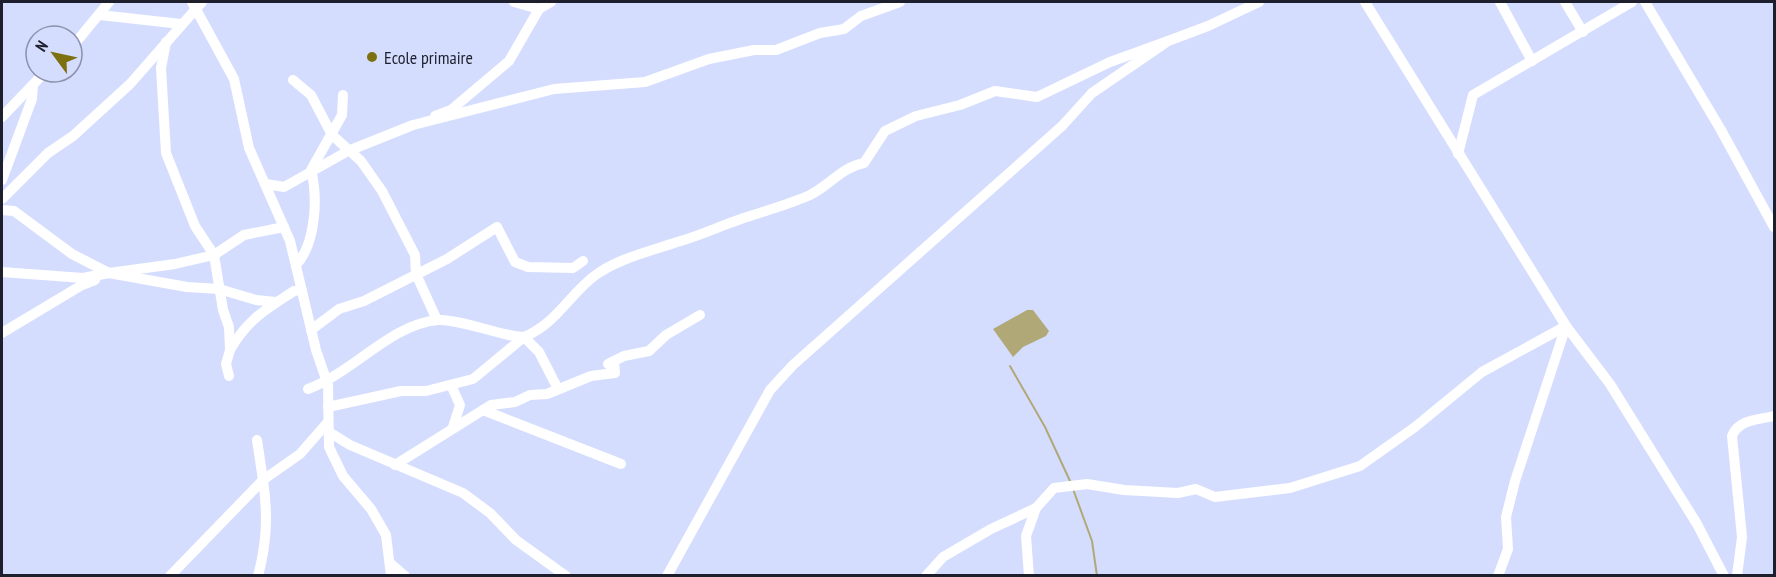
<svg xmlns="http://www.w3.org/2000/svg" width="1776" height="577" font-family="'PT Sans Narrow',sans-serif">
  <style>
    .water { fill: #b0a977 }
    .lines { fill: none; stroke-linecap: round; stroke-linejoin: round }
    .stream { stroke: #b0a977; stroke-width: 2 }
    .minor { stroke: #fff; stroke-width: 10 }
    .poi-dot { fill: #7c700f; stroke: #d5ddff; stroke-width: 2 }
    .labels { text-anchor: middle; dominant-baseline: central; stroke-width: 6; stroke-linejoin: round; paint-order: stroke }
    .poi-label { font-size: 18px; fill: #1d202c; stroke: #d5ddff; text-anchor: start }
  </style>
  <rect width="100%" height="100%" fill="#d5ddff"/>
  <polygon class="water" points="1027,310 1033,310 1049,331 1046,336 1023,347 1013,357 993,329"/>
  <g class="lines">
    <g class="stream">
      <polyline points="1010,366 1045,427 1070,481"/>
      <polyline points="1073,489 1092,541 1097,576"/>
    </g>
    <g class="minor">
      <polyline points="192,2 234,79 249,148 290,241 316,350 328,385 329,447 343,476 371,509 386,535 391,576"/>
      <polyline points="514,2 539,9"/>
      <polyline points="1365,2 1566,326 1610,384 1697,524 1724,576"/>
      <polyline points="1500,2 1532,61"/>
      <polyline points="1565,2 1583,32"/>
      <polyline points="1645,2 1721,130 1774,227"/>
      <polyline points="100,15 181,24"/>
      <polyline points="166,42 161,68 166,153 195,226 214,255 223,310 229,327 230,350 226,364 229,376"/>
      <polyline points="72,47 109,2"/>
      <polyline points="293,80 311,95 332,135 361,161 382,191 415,255 416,274 437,320"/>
      <polyline points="435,116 451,110 509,61 539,9 551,2"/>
      <polyline points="2,117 45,72"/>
      <polyline points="1458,154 1473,95 1632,2"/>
      <polyline points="2,180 32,99 33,85"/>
      <polyline points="266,184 284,187 348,151 413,125 554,89 645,82 709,59 754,50 776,50 820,33 844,29 861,16 900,2"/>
      <polyline points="2,199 48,153 73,136 130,84 202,2"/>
      <polyline points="2,210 14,211 72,254 109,273 175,264 214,255 244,235 284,227"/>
      <path d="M296 265C316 244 318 197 311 170L342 115 343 95"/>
      <polyline points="2,272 83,278 109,273 187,287 219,289 256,300 276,302"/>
      <polyline points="311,330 339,309 364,301 447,259 497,227 515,262 528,267 573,268 583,261"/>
      <polyline points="2,333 82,285 95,280"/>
      <path d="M230 350C248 319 265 310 294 291L302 290"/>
      <polyline points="608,364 624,356 649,351 666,335 700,315"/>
      <polyline points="451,385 460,405 453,427"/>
      <path d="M308 389C354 372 391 324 438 320 459 318 515 341 526 336 557 323 571 292 597 274 620 258 651 251 677 242 699 236 720 226 741 219 764 211 788 205 810 195 830 185 842 167 864 163L885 131 916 116 960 105 995 91 1037 97 1110 62 1168 41"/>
      <polyline points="328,407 401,391 426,391 473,379 524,337 539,352 558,389"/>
      <polyline points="483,410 621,464"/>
      <polyline points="329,432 350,445 463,493 490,513 516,540 566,576"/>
      <polyline points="257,440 263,480 300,454 328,422"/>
      <polyline points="395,465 491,405 515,402 530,395 547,394 591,376 615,373 614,361"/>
      <polyline points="391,564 405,576"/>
      <polyline points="170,576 263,480"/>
      <path d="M258 576C267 542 268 514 263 480"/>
      <polyline points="667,576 770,390 793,365 1062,126 1092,93 1168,41 1208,26 1259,2"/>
      <polyline points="926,576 943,557 991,529 1036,508 1054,488 1087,484 1124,490 1178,493 1196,489 1215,497 1290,488 1360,466 1415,427 1482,372 1566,326"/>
      <polyline points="1029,576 1026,536 1036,508"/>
      <polyline points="1498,576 1508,549 1506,517 1515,481 1566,326"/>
      <path d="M1737 576 1742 537 1732 436C1739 419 1758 420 1774 416"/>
    </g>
  </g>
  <circle class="poi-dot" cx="372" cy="57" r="6"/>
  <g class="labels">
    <g class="poi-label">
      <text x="384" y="57">Ecole primaire</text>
    </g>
  </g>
  <rect width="1776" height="577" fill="none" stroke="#1d202c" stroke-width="6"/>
  <g transform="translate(54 54) rotate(303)"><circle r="28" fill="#d5ddff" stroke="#8b91ab" stroke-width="1.5"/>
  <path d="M0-4.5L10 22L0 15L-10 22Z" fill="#7c700f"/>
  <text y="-9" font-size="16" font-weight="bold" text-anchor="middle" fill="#1d202c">N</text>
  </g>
</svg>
